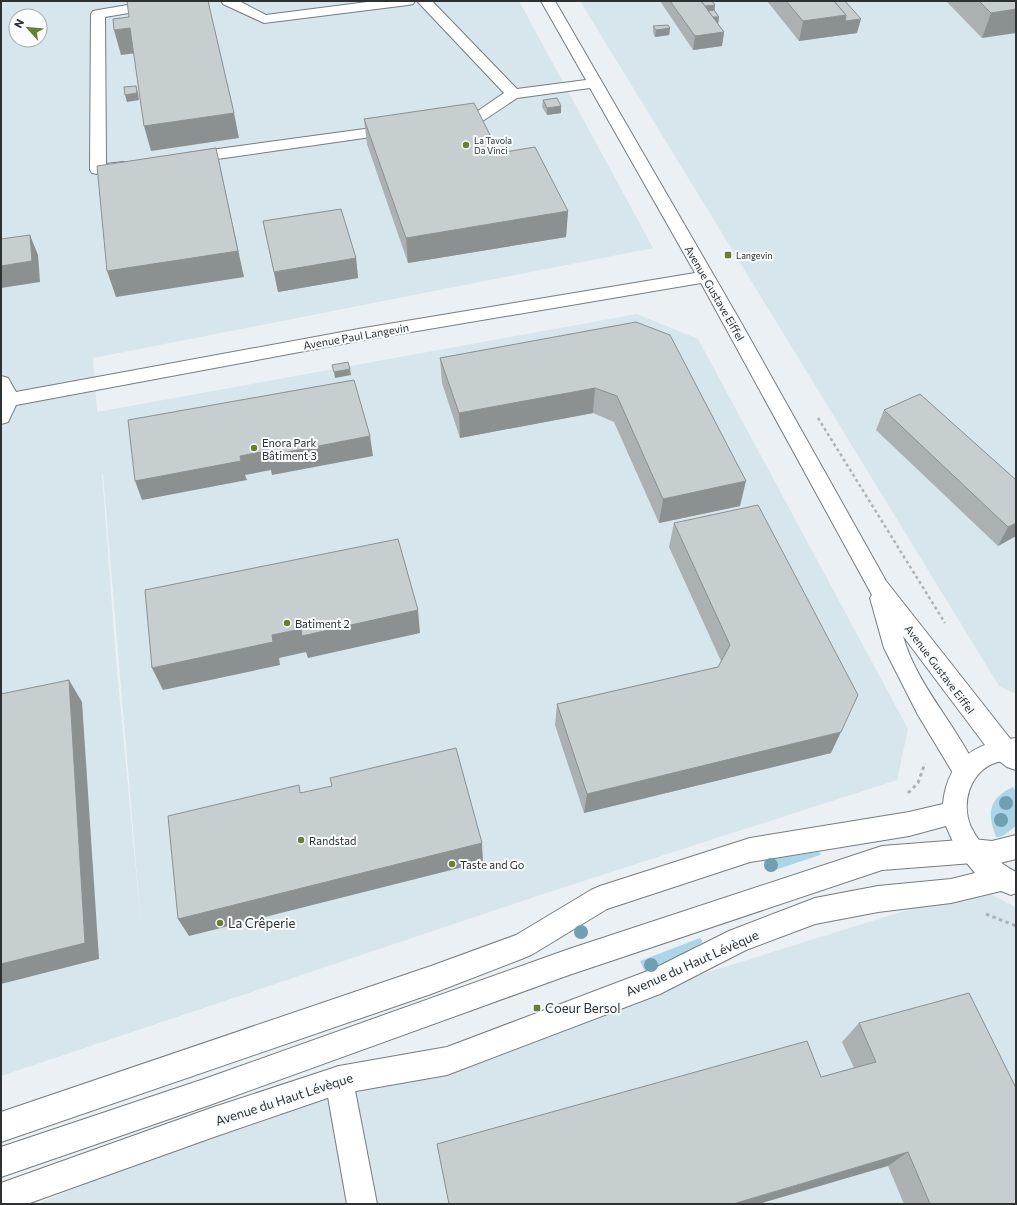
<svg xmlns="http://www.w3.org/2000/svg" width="1017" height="1205" font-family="Commissioner,sans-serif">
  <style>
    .built { fill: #d7e5ec; fill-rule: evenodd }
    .green { fill: #add5e9 }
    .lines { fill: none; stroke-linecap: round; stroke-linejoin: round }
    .minor-casing { stroke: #777c7f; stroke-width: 2 }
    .major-casing { stroke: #777c7f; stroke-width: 2 }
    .path-far1 { stroke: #aeb3b5; stroke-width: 2.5; stroke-dasharray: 3 3; stroke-linecap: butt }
    .path { stroke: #aeb3b5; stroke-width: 3; stroke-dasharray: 3.5 3.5; stroke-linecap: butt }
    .minor { fill: #fff; fill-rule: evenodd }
    .major { fill: #fff; fill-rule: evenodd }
    .tree { fill: #6f9fb0 }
    .wall { fill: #abb1b2 }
    .shaded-wall { fill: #8b9091 }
    .building { fill: #c7cecf; stroke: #8b9091 }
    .poi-dot { fill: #677f32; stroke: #f9fdff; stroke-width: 1.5 }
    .labels { text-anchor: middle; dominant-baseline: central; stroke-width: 4; stroke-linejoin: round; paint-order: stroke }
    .far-poi-label { font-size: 9px; fill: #2e3132; stroke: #f9fdff; text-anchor: start }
    .street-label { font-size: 11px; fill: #2e3132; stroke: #f9fdff }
    .poi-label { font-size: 11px; fill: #2e3132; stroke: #f9fdff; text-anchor: start }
    .near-poi-label { font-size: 13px; fill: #2e3132; stroke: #f9fdff; text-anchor: start }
    .near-street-label { font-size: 13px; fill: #2e3132; stroke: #f9fdff }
  </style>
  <rect width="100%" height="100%" fill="#eaf0f3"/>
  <g class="built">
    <path d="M1 1H519L653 248 93 358 97 412 637 314 698 339 908 729 897 780 546 893 1 1076ZM16 16H40V40H16ZM102 474H103L142 935 116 660Z"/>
    <polygon points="580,1 1016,1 1016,694 999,686"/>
    <polygon points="978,888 1016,907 1016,1204 37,1204 265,1110"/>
  </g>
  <g class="green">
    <path d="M1013 787 1016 792V826L1003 836 996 837C987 813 988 799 1013 787Z"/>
    <polygon points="818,852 821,853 820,855 769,872 763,860"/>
    <polygon points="700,938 702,940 702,943 647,975 640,961"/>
  </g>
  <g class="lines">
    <g class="minor-casing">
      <g id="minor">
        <path d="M152 1H183L181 4 176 5 105 17 106 164 123 162 129 164 131 167 129 170C118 173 103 176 92 173L90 170 91 14 93 11 98 10Z"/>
        <polygon points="221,1 239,1 266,15 375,1 415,1 413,4 408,5 264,23 223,4"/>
        <path d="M417 1H432L517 89 586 80 541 1H555L739 319 886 581 1012 741 1016 745V770L1007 767 994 757 903 636C917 686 956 724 977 770L974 778 965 781 956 778 918 715 884 648 870 598 872 595 701 283 364 340 16 405 8 422 1 424V376L8 378 16 392 364 328 695 273 590 88 517 98 481 122 452 127 447 125 444 122 447 119 472 115 504 93Z"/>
        <polygon points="394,125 399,127 402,130 399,133 189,163 183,161 181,158 183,155 189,153"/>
        <polygon points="1016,835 1016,859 992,865 973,863 882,870 569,975 207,1106 1,1177 1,1147 207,1078 569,949 882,846 973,839 992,841"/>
        <polygon points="339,1066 349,1070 353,1080 377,1204 347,1204 325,1080 329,1070"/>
      </g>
    </g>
    <g class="major-casing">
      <path id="major" d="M1016 738V760C1008 760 999 761 992 764 969 775 961 804 971 827 980 846 998 863 1016 872V893L1011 895 1001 891 951 903 878 912 815 924 746 950 660 994 447 1075 339 1094 211 1138 27 1204H1V1183L211 1108 339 1066 447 1047 653 969 729 931 815 898 878 886 951 879 975 873 957 851 946 826 909 836 750 862 607 909 533 954 524 958 431 994 1 1142V1112L431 966 516 935 591 890 600 886 750 838 909 812 943 804C947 760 975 742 1016 738Z"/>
    </g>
    <polyline class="path-far1" points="818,418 945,623"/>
    <g class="path">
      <polyline points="908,793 918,783 925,763"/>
      <polyline points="986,914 1016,926"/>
    </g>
    <use href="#minor" class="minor"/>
    <use href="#major" class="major"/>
  </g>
  <g class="tree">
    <circle cx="1006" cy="803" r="7"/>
    <circle cx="1001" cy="820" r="7"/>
    <circle cx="771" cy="865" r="7"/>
    <circle cx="581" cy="932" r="7"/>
    <circle cx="651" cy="965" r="7"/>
  </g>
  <g class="wall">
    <polygon points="660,1 712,1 715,5 715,11 719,17 718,24 724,32 722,46 693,50"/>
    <polygon points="767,1 845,1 857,33 799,41"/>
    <polygon points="946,1 1016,1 982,38"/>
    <polygon points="653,26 670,28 669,35 655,37 653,33"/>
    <polygon points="543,100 561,106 561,113 547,115 542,107"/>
    <polygon points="364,119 499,153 568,211 566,237 408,263 367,144"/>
    <polygon points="263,221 356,258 358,278 278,292"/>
    <polygon points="636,322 740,506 659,523 614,422 593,413 460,438 442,383 440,358"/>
    <polygon points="920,394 1016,536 998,546 876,430 884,410"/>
    <polygon points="674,523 831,753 584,813 555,725 557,704 718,667 721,661 669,547"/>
    <polygon points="859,1023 1016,1204 904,1204 888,1166 821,1077 854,1068 842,1042"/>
  </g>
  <g class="shaded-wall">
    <polygon points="715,5 714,12 704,13 700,7"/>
    <polygon points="1016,9 1016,33 982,38 991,13"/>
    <polygon points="846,15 861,19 857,33 799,41 803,21"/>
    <polygon points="719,17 718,24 708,18"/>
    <polygon points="130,28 137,53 121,55 114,30"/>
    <polygon points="670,28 669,35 655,37 656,30"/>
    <polygon points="724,32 722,46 693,50 695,36"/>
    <polygon points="136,86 138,93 139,100 127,102 125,95"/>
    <polygon points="561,106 561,113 547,115 547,108"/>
    <polygon points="234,113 239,138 151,151 144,126"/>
    <polygon points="216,148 244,277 116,297 107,271"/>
    <polygon points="568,211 566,237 408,263 406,238"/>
    <polygon points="30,235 38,255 40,282 1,288 1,266"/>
    <polygon points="356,258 358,278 278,292 274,272"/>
    <polygon points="350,369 351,375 335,378 334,372"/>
    <polygon points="595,388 593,413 460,438 459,413"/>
    <polygon points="370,436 373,456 272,475 271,470 245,475 247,480 142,500 135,481 240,456 266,451"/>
    <polygon points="746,481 740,506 659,523 663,499"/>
    <polygon points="1016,523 1016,536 998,546 1008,527"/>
    <polygon points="418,610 420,633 308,658 306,652 279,658 280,665 163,690 152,668 272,635 301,629"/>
    <polygon points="69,680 82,702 99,959 1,984 1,964"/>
    <polygon points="841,732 831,753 584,813 587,794"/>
    <polygon points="482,843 483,862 189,936 178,919"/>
    <polygon points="908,1152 888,1166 759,1204 733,1204"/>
  </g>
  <g class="building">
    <polygon points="127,1 208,1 234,113 144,126 130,28 114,30 113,19 129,17"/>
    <polygon points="670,1 701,1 724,32 695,36"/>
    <polygon points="701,1 712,1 715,5 705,6"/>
    <polygon points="786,1 834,1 846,15 803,21"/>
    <polygon points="834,1 845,1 861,19 845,21 846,15"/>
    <polygon points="979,1 1016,1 1016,9 991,13"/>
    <polygon points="714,10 719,17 713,17 708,11"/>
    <polygon points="668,25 670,28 656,30 653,26"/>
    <polygon points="136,86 137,93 125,95 124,87"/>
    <polygon points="557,98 561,106 547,108 543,100"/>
    <polygon points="474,103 499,153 535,147 568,211 406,238 364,119"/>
    <polygon points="216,148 238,251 107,271 97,166"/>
    <polygon points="341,209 356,258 274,272 263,221"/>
    <polygon points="30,235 32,261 1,266 1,239"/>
    <polygon points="636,322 670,335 746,481 663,499 617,396 595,388 459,413 440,358"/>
    <polygon points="348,362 350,369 334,372 332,365"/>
    <polygon points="354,380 370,436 267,456 266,451 240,456 241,461 135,481 128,420"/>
    <polygon points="920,394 1016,480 1016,523 1008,527 884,410"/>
    <polygon points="758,505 858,695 841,732 587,794 557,704 718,667 730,645 674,523"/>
    <polygon points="398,539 418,610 302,636 301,629 272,635 273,642 152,668 145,590"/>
    <polygon points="69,680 85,943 1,964 1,694"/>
    <polygon points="456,748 482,843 178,919 168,816 299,785 300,793 332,786 330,778"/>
    <polygon points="969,993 1016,1088 1016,1204 930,1204 908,1152 733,1204 449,1204 437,1144 807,1041 821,1077 876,1062 859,1023"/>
  </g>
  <g class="poi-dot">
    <circle cx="466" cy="145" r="4"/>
    <rect x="724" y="251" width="8" height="8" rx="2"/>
    <circle cx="254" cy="448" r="4"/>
    <circle cx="287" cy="623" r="4"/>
    <circle cx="301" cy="840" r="4"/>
    <circle cx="452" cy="864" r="4"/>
    <circle cx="220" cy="923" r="4"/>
    <rect x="533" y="1004" width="8" height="8" rx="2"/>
  </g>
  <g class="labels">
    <g class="far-poi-label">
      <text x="474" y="140">La Tavola<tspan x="474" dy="10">Da Vinci</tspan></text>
      <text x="736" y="255">Langevin</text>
    </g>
    <g class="street-label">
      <text transform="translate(715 293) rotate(60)">Avenue Gustave Eiffel</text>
      <text transform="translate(356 336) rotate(-10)">Avenue Paul Langevin</text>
      <text transform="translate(940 669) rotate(53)">Avenue Gustave Eiffel</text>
    </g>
    <g class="poi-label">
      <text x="262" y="442">Enora Park<tspan x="262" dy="13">Bâtiment 3</tspan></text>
      <text x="295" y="623">Batiment 2</text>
      <text x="309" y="840">Randstad</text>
      <text x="460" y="864">Taste and Go</text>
    </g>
    <g class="near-poi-label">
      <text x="228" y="923">La Crêperie</text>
      <text x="545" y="1008">Coeur Bersol</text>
    </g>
    <g class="near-street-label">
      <text transform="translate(692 963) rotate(-24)">Avenue du Haut Lévèque</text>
      <text transform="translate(284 1099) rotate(-18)">Avenue du Haut Lévèque</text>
    </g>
  </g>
  <rect width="1017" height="1205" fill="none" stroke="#2e3132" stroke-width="4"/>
  <g transform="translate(28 28) rotate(297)"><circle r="19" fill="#f9fdff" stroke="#a8abad"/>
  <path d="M0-3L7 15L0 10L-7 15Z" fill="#677f32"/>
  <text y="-6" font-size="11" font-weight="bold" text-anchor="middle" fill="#2e3132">N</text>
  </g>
</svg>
